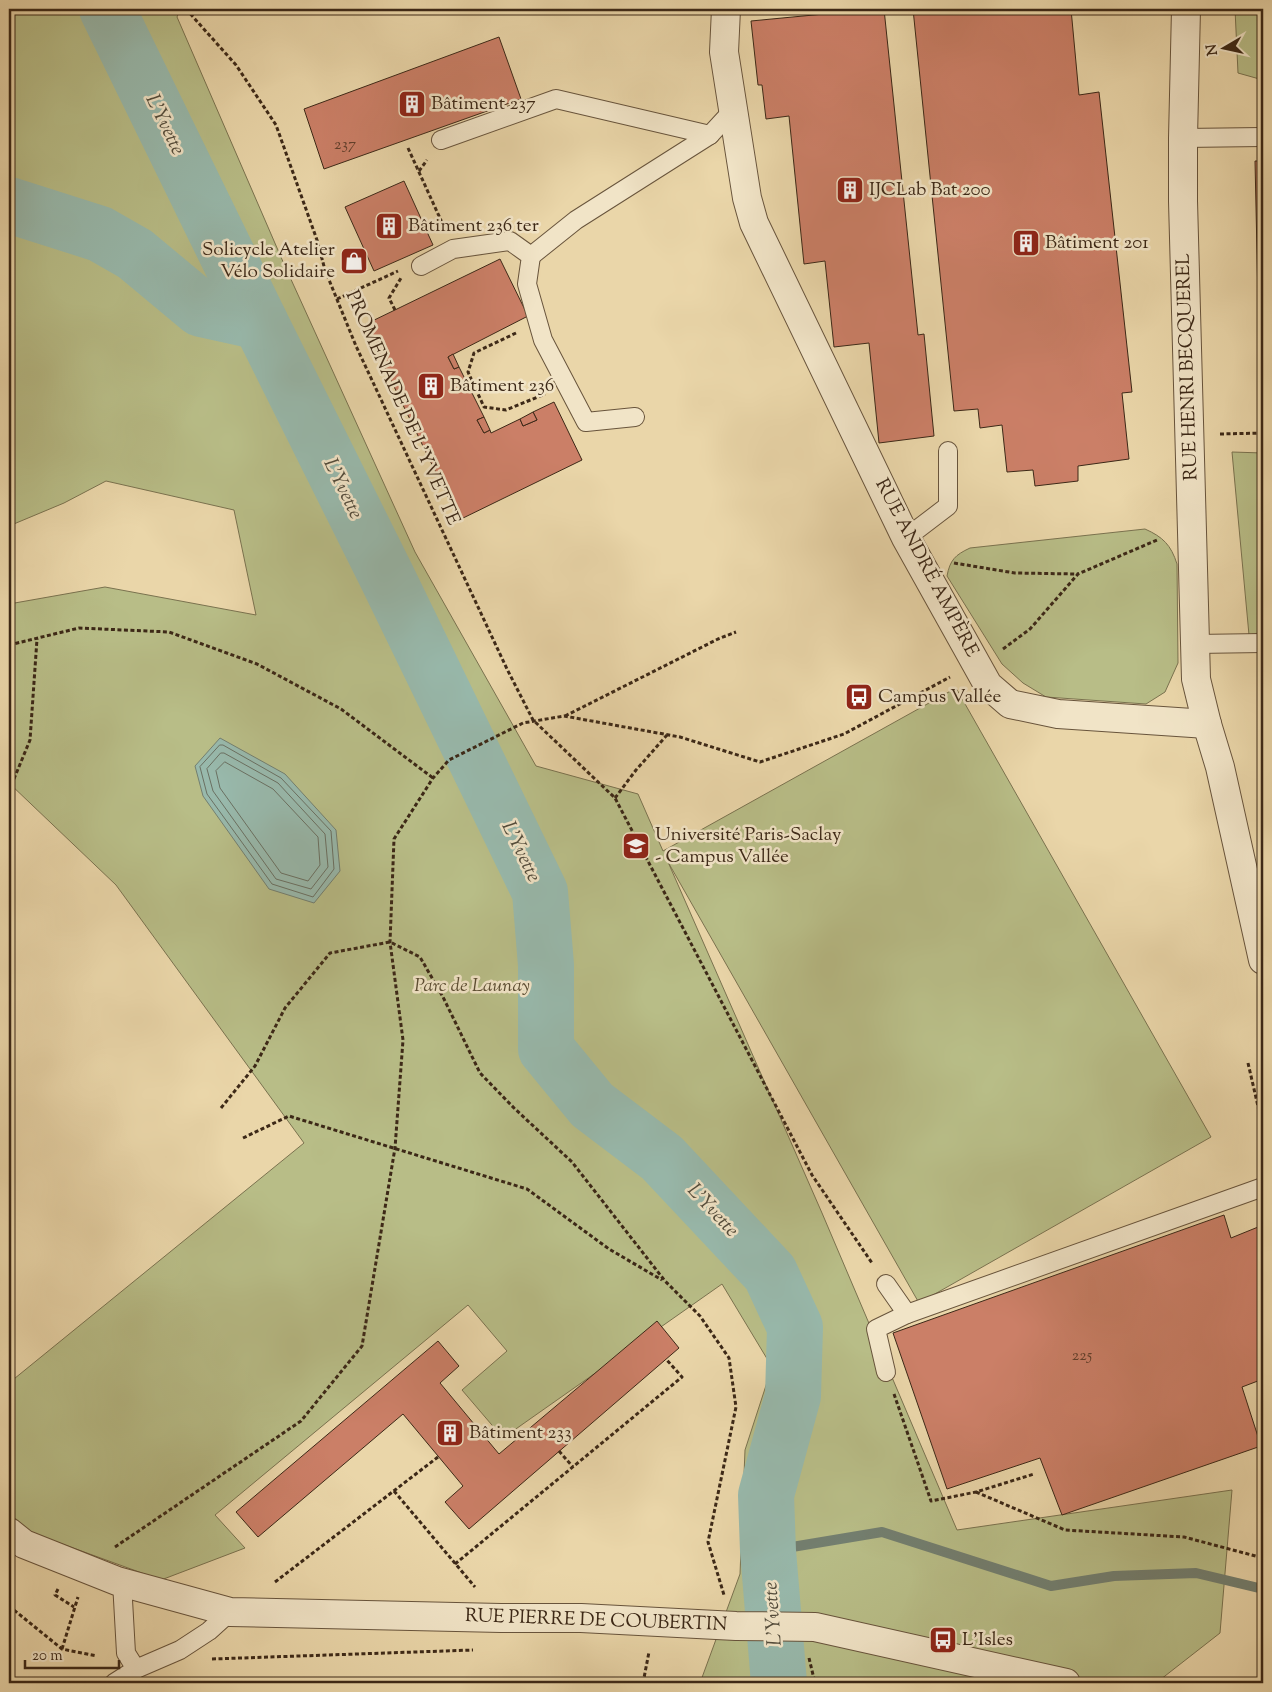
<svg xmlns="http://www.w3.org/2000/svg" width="1272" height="1692" font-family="'Sorts Mill Goudy',serif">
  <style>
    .green { fill: #b8bd87; stroke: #7a724f }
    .water { fill: #98b9ac; stroke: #737f70 }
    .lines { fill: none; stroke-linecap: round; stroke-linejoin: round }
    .shore { stroke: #6a7062; stroke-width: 1 }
    .stream { stroke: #737f70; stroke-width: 10 }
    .river { stroke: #98b9ac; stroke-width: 56 }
    .building { fill: #cb7f67; stroke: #3c2817 }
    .service-casing { stroke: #68543c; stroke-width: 20 }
    .minor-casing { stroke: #68543c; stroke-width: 30 }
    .path { stroke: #3c2817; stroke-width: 3; stroke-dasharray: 4 2.5; stroke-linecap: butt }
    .service { stroke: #f1e4c7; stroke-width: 18 }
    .minor { stroke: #f1e4c7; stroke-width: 28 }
    .labels { text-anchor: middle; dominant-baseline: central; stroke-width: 5; stroke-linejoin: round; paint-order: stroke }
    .number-label { font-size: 16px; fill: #603e2b }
    .poi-label { font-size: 19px; fill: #3c2817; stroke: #f1e4c7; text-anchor: start }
    .street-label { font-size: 19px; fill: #3c2817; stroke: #f1e4c7 }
    .park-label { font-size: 19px; font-style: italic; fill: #5b4d33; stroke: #f1e4c7 }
    .water-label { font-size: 20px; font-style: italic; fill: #534c3c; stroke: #f1e4c7 }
  </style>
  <rect width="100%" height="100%" fill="#ead6a9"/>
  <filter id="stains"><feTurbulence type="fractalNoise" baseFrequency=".004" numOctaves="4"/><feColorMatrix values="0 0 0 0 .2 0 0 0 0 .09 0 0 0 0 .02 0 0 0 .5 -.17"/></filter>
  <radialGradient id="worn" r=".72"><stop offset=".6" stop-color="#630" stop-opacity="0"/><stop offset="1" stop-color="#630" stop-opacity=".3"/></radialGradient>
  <g class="green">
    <polygon points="9,9 180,9 177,17 284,264 415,552 536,766 638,794 663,851 956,688 1211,1137 919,1303 668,862 822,1213 957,1530 1232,1490 1220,1633 1156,1683 700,1683 740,1574 745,1450 772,1367 722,1284 503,1438 462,1390 507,1351 468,1305 215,1515 245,1548 161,1580 32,1533 9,1515 9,1383 304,1143 116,885 9,783 9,604 105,587 256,615 234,510 106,481 64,503 9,526"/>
    <polygon points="1235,9 1263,9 1263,80 1238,73"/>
    <polygon points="1232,452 1263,453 1263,632 1249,635"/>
    <path d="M1145 529C1163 537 1171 545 1177 564L1178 663 1165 692 1146 704 1046 697 1023 683 1002 664 947 576C950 560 955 555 970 548Z"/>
  </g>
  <polygon class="water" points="220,738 285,774 336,830 340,871 314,903 269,889 203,796 195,766"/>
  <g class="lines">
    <g class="shore">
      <polygon points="220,745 223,745 281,778 331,831 334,869 313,897 272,884 207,794 200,767"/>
      <polygon points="221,753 224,753 278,783 325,834 328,867 311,889 276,879 213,791 207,769"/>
      <polygon points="225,762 273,789 318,837 320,865 308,881 281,873 220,788 216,771"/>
    </g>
    <polyline class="stream" points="768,1551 882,1532 1051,1586 1114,1576 1196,1573 1263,1589"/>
    <g class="river">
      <polyline points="107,9 260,322 387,577 540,892 546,965 546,1049 592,1105 662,1158 770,1273 795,1327 793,1396 766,1495 768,1551 779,1683"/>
      <polyline points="9,205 100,234 135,254 201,309 260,322"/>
    </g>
  </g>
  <g class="building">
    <polygon points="823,9 884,9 918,335 924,334 934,436 879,443 869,343 834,347 825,261 804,264 789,116 766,119 762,85 758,85 751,21 824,14"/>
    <polygon points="913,9 1071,9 1079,95 1099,92 1132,392 1122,393 1129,459 1078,466 1078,481 1035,486 1033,470 1007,472 1002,425 980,428 978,409 954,411"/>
    <polygon points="499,37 521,99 324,169 304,109"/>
    <polygon points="1255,161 1263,161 1263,253 1257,253"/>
    <polygon points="404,181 433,245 374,271 345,207"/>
    <polygon points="1257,253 1263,253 1263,302 1258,302"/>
    <polygon points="500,259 528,316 448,357 454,369 459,367 484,417 477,420 484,433 490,430 491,433 520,419 523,426 537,420 533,412 554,402 582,460 459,520 364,325"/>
    <polygon points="1258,302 1263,302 1263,392 1259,392"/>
    <polygon points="453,354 459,367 454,369 448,357"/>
    <polygon points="533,412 537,420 523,426 520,419"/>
    <polygon points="484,417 490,430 484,433 477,420"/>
    <polygon points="1224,1215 1231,1238 1263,1225 1263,1379 1242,1387 1261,1446 1062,1515 1040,1458 947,1489 893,1333"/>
    <polygon points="657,1321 679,1348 469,1529 445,1502 463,1486 403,1414 258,1537 236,1512 438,1341 459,1366 440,1383 499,1454"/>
  </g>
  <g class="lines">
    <g class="service-casing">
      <g id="service">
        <polyline points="1183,138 1263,137"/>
        <polyline points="441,140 556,99 710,135"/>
        <polyline points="531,256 576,220 710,135 733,110"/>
        <polyline points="421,266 453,249 510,241 531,256 527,284 543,340 586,422 635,417"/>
        <polyline points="906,538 948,506 948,451"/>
        <polyline points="1195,644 1263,643"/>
        <polyline points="886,1284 907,1314 876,1329 886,1372"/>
        <polyline points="907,1314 1263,1187"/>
        <polyline points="122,1582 126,1653 136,1669"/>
        <polyline points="114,1683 136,1669 180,1650 209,1631 230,1612"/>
      </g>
    </g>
    <g class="minor-casing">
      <g id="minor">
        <polyline points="726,9 724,52 747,198 754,223 906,538 988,685 1010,704 1058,714 1207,724"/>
        <polyline points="1186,9 1183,138 1183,201 1196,679 1207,724 1220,767 1263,960"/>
        <polyline points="9,1532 24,1544 117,1581 230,1612 501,1618 581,1618 736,1626 815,1627 1066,1683"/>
      </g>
    </g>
    <g class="path">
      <polyline points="186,9 236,65 276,125 317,240 325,270 356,346 507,669 533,720 615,798 812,1175 872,1263"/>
      <polyline points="408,148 444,227"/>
      <polyline points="419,171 427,160"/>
      <polyline points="337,299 398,271"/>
      <polyline points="395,310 389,298 401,278"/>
      <polyline points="516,333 474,353 468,372 484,407 506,410 545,394"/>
      <polyline points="1220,434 1263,433"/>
      <polyline points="954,563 1015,573 1078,574"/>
      <polyline points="9,645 79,628 169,632 257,664 341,709 433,778"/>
      <polyline points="1003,649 1030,629 1078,574 1157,540"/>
      <polyline points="565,716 718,639 736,632"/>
      <polyline points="9,791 30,740 37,639"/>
      <polyline points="615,798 636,770 667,735"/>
      <polyline points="1248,1063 1263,1128"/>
      <polyline points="221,1108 255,1066 285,1008 330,953 390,942 420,957 443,997 480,1073 514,1108 572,1162 665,1281 700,1316 729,1358 736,1407 708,1542 724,1595"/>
      <polyline points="243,1138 289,1116 527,1189 609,1249 662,1280"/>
      <polyline points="894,1394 931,1501 976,1492 1034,1474"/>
      <polyline points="559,1451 573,1467"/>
      <polyline points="394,1491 475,1587"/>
      <polyline points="976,1492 1065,1530 1184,1537 1263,1558"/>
      <polyline points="115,1547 301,1421 362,1346 395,1148 403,1040 390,942 394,839 433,778 449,760 523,723 564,716 680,737 760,762 844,734 950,677"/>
      <polyline points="455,1564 682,1377 666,1359"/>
      <polyline points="275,1582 438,1457"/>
      <polyline points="58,1589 55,1595 74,1607"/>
      <polyline points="9,1606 62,1649 97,1656"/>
      <polyline points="62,1649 78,1597"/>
      <polyline points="809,1658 815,1683"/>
      <polyline points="212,1659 473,1650"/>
      <polyline points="643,1683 649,1652"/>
    </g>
    <use href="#service" class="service"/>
    <use href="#minor" class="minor"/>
  </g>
  <defs>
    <g id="building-square" transform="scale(1.4375)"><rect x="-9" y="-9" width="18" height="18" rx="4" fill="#8f2418" stroke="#f1e4c7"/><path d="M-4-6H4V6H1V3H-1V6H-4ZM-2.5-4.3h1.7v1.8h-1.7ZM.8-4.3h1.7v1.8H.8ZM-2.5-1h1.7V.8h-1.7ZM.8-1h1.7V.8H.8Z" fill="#fff"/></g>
    <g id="shop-square" transform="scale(1.4375)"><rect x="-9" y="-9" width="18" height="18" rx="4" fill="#8f2418" stroke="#f1e4c7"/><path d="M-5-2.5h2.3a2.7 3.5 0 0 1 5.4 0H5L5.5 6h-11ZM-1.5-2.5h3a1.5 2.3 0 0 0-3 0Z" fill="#fff"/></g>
    <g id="bus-square" transform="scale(1.4375)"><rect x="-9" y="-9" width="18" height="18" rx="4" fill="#8f2418" stroke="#f1e4c7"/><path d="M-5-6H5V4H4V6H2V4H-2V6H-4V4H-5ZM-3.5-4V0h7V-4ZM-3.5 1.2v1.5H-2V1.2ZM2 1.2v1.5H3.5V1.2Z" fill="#fff"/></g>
    <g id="university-square" transform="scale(1.4375)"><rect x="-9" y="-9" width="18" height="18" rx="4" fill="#8f2418" stroke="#f1e4c7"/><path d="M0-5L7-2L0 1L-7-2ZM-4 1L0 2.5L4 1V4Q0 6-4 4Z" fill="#fff"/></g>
  </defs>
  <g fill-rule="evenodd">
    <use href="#building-square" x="412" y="104"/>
    <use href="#building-square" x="850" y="190"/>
    <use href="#building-square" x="389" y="226"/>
    <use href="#building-square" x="1026" y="243"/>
    <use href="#shop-square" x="354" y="261"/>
    <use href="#building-square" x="431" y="386"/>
    <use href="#bus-square" x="859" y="697"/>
    <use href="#university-square" x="636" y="846"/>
    <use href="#building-square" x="450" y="1433"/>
    <use href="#bus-square" x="943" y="1640"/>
  </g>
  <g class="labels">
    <g class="number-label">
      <text x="345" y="145">237</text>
      <text x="1082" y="1356">225</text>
    </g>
    <g class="poi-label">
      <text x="431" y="104">Bâtiment 237</text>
      <text x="869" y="190">IJCLab Bat 200</text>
      <text x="408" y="226">Bâtiment 236 ter</text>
      <text x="1045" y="243">Bâtiment 201</text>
      <text x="335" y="250" text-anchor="end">Solicycle Atelier<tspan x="335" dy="22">Vélo Solidaire</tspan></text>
      <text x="450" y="386">Bâtiment 236</text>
      <text x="878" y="697">Campus Vallée</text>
      <text x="655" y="835">Université Paris-Saclay<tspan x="655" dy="22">- Campus Vallée</tspan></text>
      <text x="469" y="1433">Bâtiment 233</text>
      <text x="962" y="1640">L'Isles</text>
    </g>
    <g class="street-label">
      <text transform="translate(1188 367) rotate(-92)">RUE HENRI BECQUEREL</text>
      <text transform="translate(402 408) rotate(66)">PROMENADE DE L'YVETTE</text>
      <text transform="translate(926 568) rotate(62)">RUE ANDRÉ AMPÈRE</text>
      <text transform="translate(596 1621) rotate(2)">RUE PIERRE DE COUBERTIN</text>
    </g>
    <g class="park-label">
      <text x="472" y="986">Parc de Launay</text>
    </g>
    <g class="water-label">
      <text transform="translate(164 125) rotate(64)">L'Yvette</text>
      <text transform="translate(342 489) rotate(64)">L'Yvette</text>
      <text transform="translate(520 852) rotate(64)">L'Yvette</text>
      <text transform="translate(712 1211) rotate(47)">L'Yvette</text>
      <text transform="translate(774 1614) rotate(-94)">L'Yvette</text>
    </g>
  </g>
  <rect width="1272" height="1692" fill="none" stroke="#ead6a9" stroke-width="30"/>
  <rect x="10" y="10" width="1252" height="1672" fill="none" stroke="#3c2817" stroke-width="2.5"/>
  <rect x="15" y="15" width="1242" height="1662" fill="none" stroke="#3c2817"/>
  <g transform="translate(1224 48) rotate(261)" stroke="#f1e4c7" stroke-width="4" paint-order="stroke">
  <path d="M0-4L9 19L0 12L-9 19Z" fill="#3c2817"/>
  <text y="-8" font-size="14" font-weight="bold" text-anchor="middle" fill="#3c2817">N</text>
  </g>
  <path d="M25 1660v8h94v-8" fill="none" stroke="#3c2817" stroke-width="2.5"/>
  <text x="32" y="1660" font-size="15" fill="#3c2817" stroke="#f1e4c7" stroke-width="4" paint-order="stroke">20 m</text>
  <rect width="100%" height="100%" filter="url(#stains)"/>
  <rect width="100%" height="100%" fill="url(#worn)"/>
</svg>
